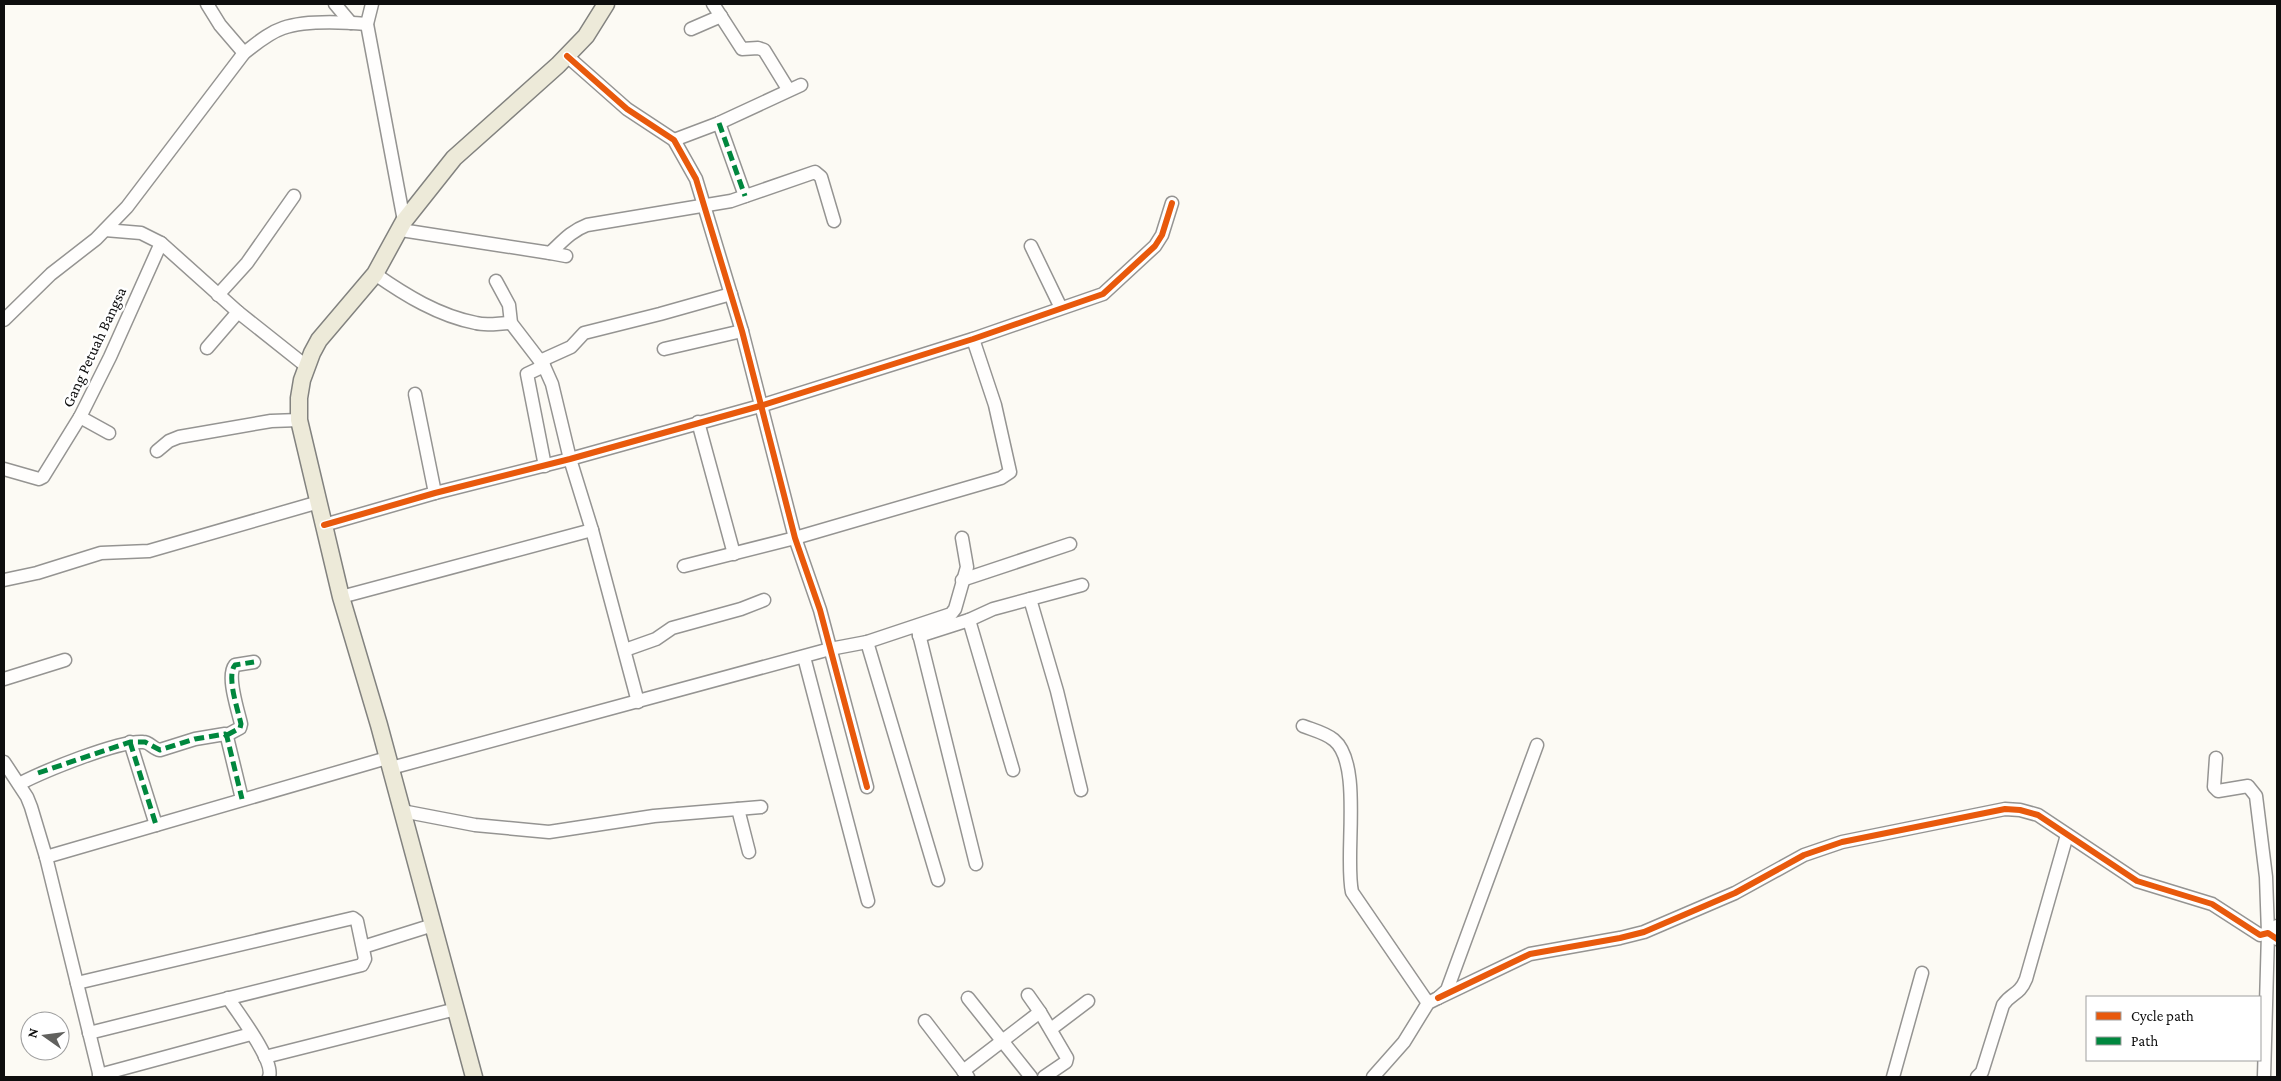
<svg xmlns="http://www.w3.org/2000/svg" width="2281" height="1081" font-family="'Crimson Pro',serif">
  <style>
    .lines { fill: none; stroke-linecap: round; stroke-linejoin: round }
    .minor-casing { stroke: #959492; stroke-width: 15 }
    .major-casing { stroke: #82827f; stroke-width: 19 }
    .minor { stroke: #fffefd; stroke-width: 12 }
    .major { stroke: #edead9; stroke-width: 16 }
    .quiet { stroke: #00873e; stroke-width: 5; stroke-dasharray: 10 5; stroke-linecap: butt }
    .cycleway-casing { stroke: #fff; stroke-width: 9 }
    .cycleway { stroke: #e8590c; stroke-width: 6 }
    .labels { text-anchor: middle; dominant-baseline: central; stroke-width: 5; stroke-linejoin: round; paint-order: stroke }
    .street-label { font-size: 16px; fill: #0e0e0e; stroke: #fff }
  </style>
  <rect width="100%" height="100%" fill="#fcfaf4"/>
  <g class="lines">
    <g class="minor-casing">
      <g id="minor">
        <polyline points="207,4 220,25 244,53"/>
        <polyline points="335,4 351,23"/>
        <polyline points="372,4 367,24 404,221"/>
        <polyline points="713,4 742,49 758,48 764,50 788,89"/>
        <polyline points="691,29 721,16"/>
        <polyline points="567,56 627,109 674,140 696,179 742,331 795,538 820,610 867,787"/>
        <polyline points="719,123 745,196"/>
        <polyline points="674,140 719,123 801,85"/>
        <path d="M401 230 550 253C562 242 571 231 587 225L731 201 815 172 821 177 834 221"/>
        <polyline points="161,243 238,312"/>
        <polyline points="1031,246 1061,308"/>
        <polyline points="550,253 566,256"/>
        <path d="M375 274C405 295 439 316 476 323 487 326 499 323 511 323"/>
        <polyline points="496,281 509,305 511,323 544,366 552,384 570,459 592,530 638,702"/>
        <polyline points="218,295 247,263 294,196"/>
        <path d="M4 320 51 274 96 239 127 207 244 53C256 44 268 33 283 28 306 20 343 22 367 24"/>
        <polyline points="207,348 238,312 306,366"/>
        <polyline points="664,349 742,331"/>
        <polyline points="540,361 571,347 584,333 660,314 731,294"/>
        <polyline points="544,366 527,374 545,466"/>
        <polyline points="415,394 435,493"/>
        <polyline points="80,417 109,433"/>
        <polyline points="698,422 734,554"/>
        <polyline points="157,451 169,441 179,437 271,421 299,420"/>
        <polyline points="4,469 39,479 43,477 80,417 110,357 161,243 141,233 105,230"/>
        <polyline points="324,525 435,493 570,459 760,406 973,339 1103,294 1155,246 1162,235 1172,203"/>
        <polyline points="684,566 795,538 1001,478 1010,472 995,405 973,339"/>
        <polyline points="4,580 37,573 101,553 149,551 319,502"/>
        <polyline points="962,580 1070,544"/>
        <polyline points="341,597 592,530"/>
        <polyline points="1030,599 1057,691 1081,790"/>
        <polyline points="969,620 993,609 1082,585"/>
        <polyline points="917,626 976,864"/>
        <polyline points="919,636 969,620 1013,770"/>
        <polyline points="867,642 938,880"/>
        <polyline points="625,650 656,639 672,628 741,609 764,600"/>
        <polyline points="804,657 868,901"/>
        <polyline points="4,679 65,660"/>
        <path d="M1303 726C1313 730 1326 733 1334 740 1363 764 1344 856 1352 892L1428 1003"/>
        <path d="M227 735 240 728 241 724C238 710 226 676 235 665L254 662"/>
        <polyline points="130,742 156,825"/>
        <polyline points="2216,758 2214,787 2218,791 2248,786 2256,796 2266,877 2268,933"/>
        <polyline points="4,762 27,797 31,807 46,857 100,1077"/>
        <polyline points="391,768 830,649 867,642 951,614 955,609 967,567 962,538"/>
        <path d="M19 784C42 772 119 740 143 742 150 742 153 749 160 750L195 739 225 734 227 737 242 799"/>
        <polyline points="738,809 749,852"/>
        <polyline points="402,811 475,825 549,832 654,816 761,807"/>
        <polyline points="46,857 387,758"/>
        <polyline points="363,947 433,925"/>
        <polyline points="77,983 353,918 357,921 365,959 362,965 89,1033"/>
        <polyline points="1028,995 1040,1012 1067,1058 1066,1062 1044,1077"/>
        <path d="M228 998C238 1013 275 1061 269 1077"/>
        <polyline points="968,998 1031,1077"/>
        <polyline points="1438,998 1530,954 1620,938 1644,932 1735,893 1804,855 1842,842 2005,809 2020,810 2038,815 2137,881 2212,904 2260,935 2268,933 2277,939"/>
        <polyline points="925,1021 968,1077"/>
        <polyline points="1051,1029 1088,1001"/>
        <polyline points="265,1057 456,1009"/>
        <polyline points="963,1071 1040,1012"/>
        <polyline points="99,1075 251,1034"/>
        <polyline points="1373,1077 1404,1042 1428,1003 1438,998 1447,990 1537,745"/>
        <polyline points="1893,1077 1922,973"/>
        <path d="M1977 1077 1982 1072 2003 1005C2012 992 2019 996 2026 979L2067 835"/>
        <polyline points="2264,1077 2268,933 2277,926"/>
      </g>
    </g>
    <g class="major-casing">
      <polyline id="major" points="474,1077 379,725 341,597 299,420 299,398 302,380 312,353 319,340 375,274 404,221 454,158 558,65 586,36 606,4"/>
    </g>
    <use href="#minor" class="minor"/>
    <use href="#major" class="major"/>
    <g class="quiet">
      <polyline points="719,123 745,196"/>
      <path d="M227 735 240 728 241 724C238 710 226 676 235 665L254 662"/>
      <polyline points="130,742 156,825"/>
      <polyline points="38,773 130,742 145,742 160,750 195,739 225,734 227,737 242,799"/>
    </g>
    <g class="cycleway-casing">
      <g id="cycleway">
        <polyline points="567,56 627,109 674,140 696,179 742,331 795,538 820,610 867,787"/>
        <polyline points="324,525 435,493 570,459 760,406 973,339 1103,294 1155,246 1162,235 1172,203"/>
        <polyline points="1438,998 1530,954 1620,938 1644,932 1735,893 1804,855 1842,842 2005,809 2020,810 2038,815 2137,881 2212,904 2260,935 2268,933 2277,939"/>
      </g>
    </g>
    <use href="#cycleway" class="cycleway"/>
  </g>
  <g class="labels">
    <g class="street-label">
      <text transform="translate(94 347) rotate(-65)">Gang Petuah Bangsa</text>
    </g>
  </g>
  <rect width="2281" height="1081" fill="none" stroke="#0e0e0e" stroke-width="10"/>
  <rect x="2086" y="996" width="175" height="65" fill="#ffffff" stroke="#9f9f9f"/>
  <rect x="2096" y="1012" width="25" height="8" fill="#e8590c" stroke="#9f9f9f"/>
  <text x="2131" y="1021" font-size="15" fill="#0e0e0e">Cycle path</text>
  <rect x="2096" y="1037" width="25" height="8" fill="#00873e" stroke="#9f9f9f"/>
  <text x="2131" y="1046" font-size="15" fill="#0e0e0e">Path</text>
  <g transform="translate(45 1036) rotate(284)"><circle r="24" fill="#ffffff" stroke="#9f9f9f"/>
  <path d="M0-4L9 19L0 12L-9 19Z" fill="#61615e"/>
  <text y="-8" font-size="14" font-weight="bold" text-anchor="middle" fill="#0e0e0e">N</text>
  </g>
</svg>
